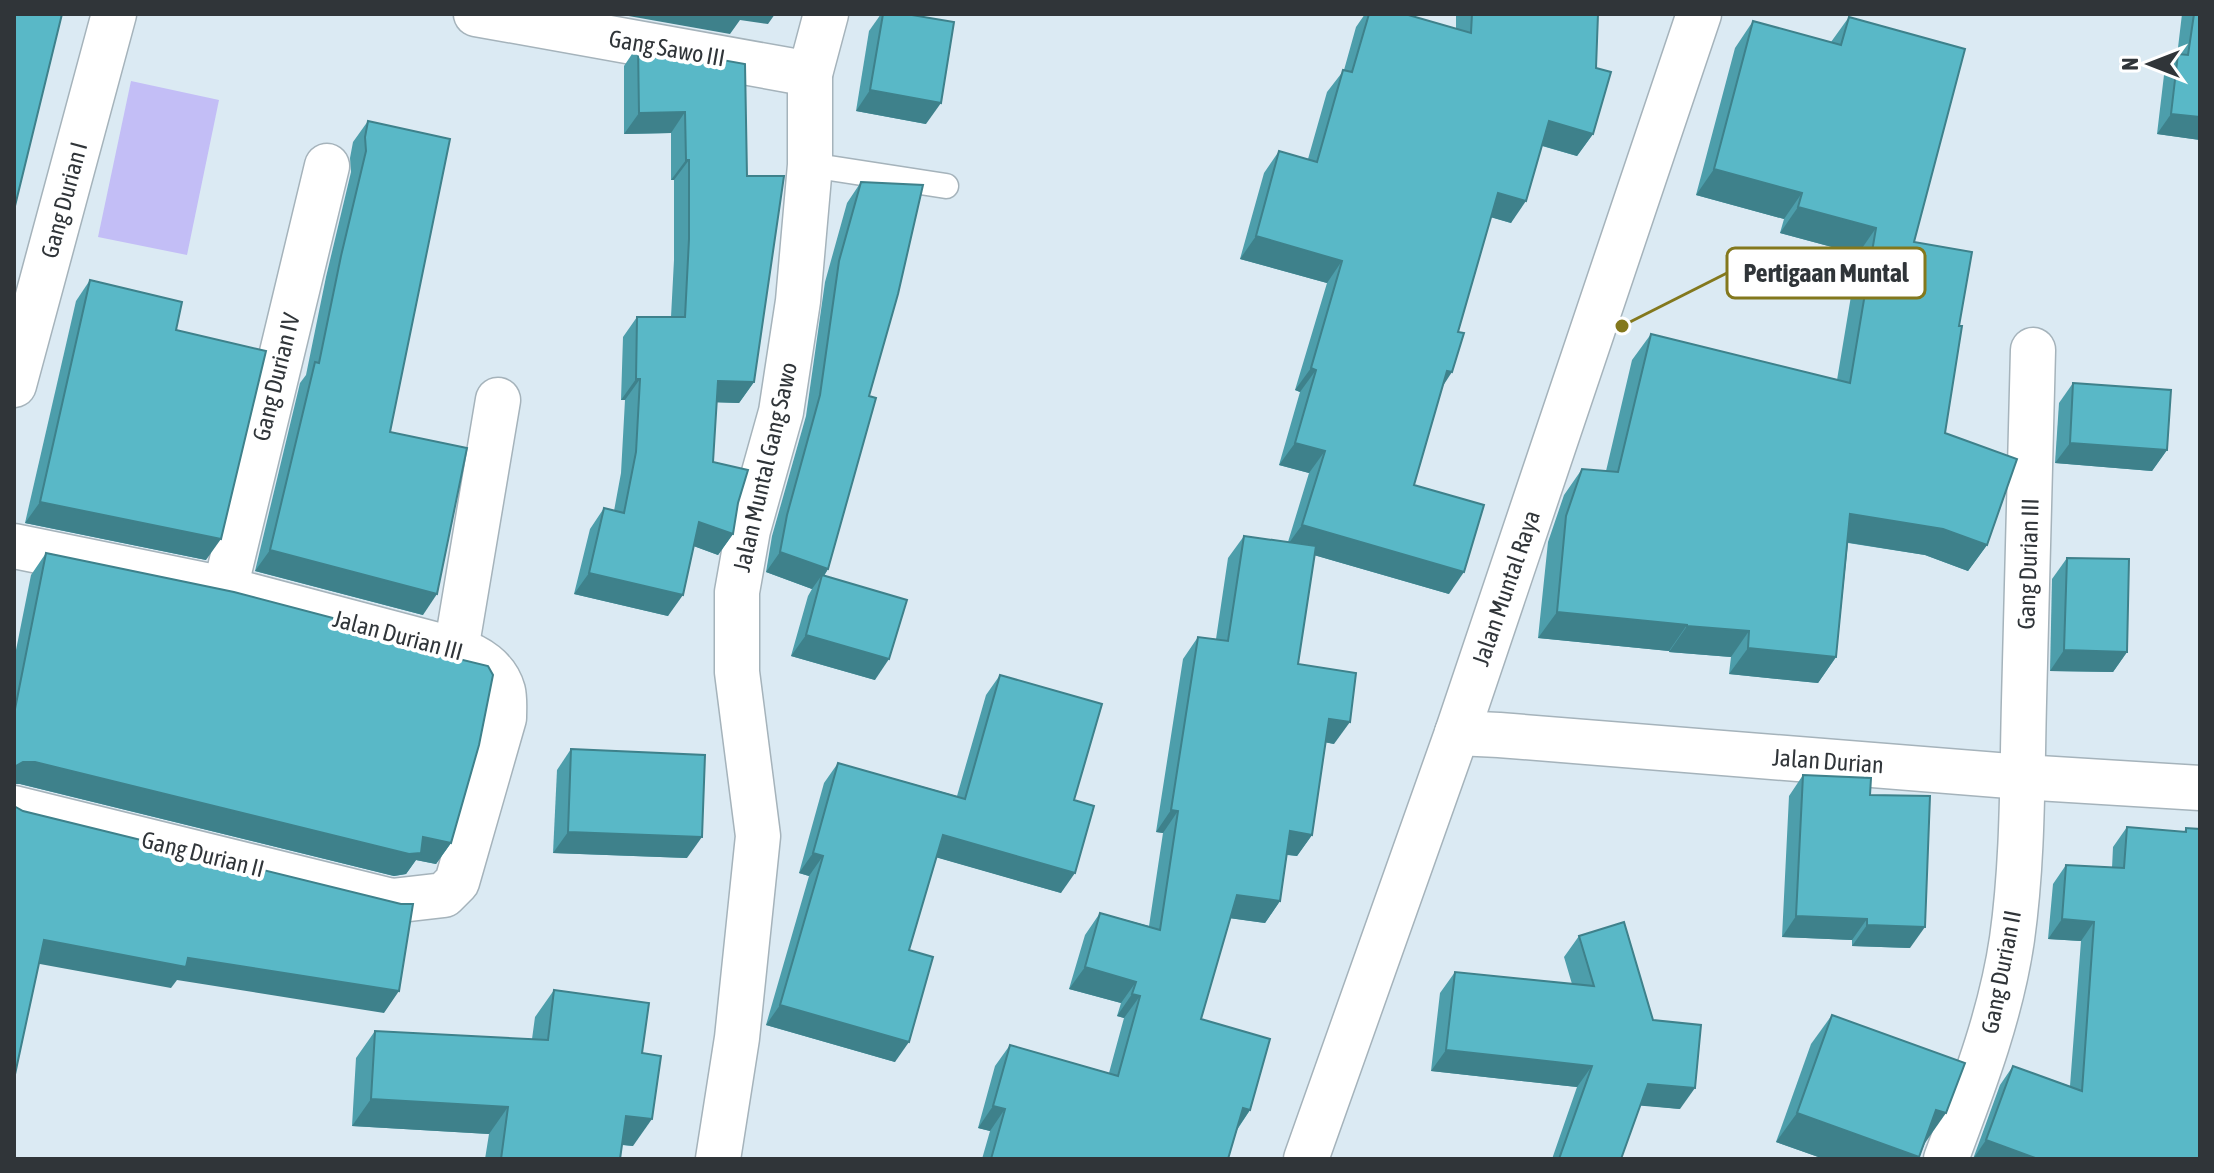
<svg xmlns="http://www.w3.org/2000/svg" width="2214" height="1173" font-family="'Asap Condensed',sans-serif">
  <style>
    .garden { fill: #c3bef6 }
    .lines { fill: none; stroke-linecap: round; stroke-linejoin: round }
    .lane-casing { stroke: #a5b3bb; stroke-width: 27 }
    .street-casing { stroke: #a5b3bb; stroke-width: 47 }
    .secondary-casing { stroke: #a5b3bb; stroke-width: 47 }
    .lane { stroke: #fff; stroke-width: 24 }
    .street { stroke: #fff; stroke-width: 44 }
    .secondary { stroke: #fff; stroke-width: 44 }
    .wall { fill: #4d9eab }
    .shaded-wall { fill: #3e818b }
    .building { fill: #59b8c7; stroke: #3e818b; stroke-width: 2 }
    .labels { text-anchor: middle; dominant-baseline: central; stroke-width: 8; stroke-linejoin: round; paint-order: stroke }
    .street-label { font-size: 24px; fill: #303539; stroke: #fff }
    .leader { fill: none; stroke: #83781d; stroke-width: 3 }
    .callout-dot { fill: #83781d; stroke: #fff; stroke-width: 3 }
    .callout { fill: #fff; stroke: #83781d; stroke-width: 3 }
    .callout-label { font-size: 26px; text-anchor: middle; font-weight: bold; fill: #303539 }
  </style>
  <rect width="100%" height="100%" fill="#dbeaf3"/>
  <polygon class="garden" points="131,81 219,100 187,255 98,237"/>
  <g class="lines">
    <g class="lane-casing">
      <polyline id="lane" points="810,165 946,186"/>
    </g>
    <g class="street-casing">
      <g id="street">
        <polyline points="476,14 810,74"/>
        <polyline points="14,385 114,14"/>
        <path d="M14 546 225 589 456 650C477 656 497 669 503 691 505 699 504 709 504 718L457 882 444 895 392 901 14 808"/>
        <polyline points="225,589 327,166"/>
        <polyline points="456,650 498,400"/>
        <polyline points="1457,733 1499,735 2022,777 2200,788"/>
        <polyline points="718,1159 737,1038 758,836 737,672 737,592 748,530 781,412 798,301 810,165 810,74 826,14"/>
        <path d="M1946 1159C1973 1087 2001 1015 2012 939 2023 861 2022 781 2024 702 2027 585 2030 468 2033 350"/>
      </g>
    </g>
    <g class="secondary-casing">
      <polyline id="secondary" points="1306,1159 1457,733 1699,14"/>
    </g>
    <use href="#lane" class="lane"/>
    <use href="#street" class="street"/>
    <use href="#secondary" class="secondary"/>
  </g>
  <g class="wall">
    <polygon points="881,14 906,14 926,124 856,111 869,31"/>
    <polygon points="1365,14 1405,14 1456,29 1456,14 1598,14 1593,134 1577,156 1542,146 1511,223 1491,217 1414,485 1449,594 1314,555 1298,664 1334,744 1325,742 1312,835 1297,856 1287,855 1280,901 1265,923 1230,918 1201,1019 1250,1110 1237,1130 1228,1159 982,1159 990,1131 978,1128 995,1066 1010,1045 1109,1073 1124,1018 1117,1016 1121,1003 1069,989 1085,935 1100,913 1149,926 1163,833 1156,832 1183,659 1198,637 1216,639 1228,558 1244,536 1288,542 1309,473 1279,465 1300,392 1295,390 1327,283 1240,259 1264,173 1279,151 1308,159 1327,92 1344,70 1356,27"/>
    <polygon points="2182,14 2200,14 2200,140 2157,134 2164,75 2177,56"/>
    <polygon points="1849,17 1914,242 1959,326 1945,433 1987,545 1968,571 1925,555 1848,543 1836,657 1818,683 1729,674 1731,657 1669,652 1669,651 1538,638 1548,542 1564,495 1582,469 1606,471 1632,360 1651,334 1837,380 1858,254 1780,233 1784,219 1696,195 1735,48 1753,21 1831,42"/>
    <polygon points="638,45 747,176 754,382 739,403 716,402 713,462 738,503 733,534 718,555 694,546 668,616 574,594 590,529 604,508 614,511 621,473 625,400 621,400 623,337 637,317 671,317 674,260 674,180 671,180 671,133 624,134 624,66"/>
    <polygon points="368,121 390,432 423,615 255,571 300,383 306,375 326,277 351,172 350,158 353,142"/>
    <polygon points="861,182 869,396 828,569 824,576 875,680 791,656 808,596 812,589 766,572 772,536 806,416 825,282 847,203"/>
    <polygon points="90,280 176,330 206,560 25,523 76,301"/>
    <polygon points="2073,383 2167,450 2152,471 2055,463 2059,403"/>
    <polygon points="46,553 426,651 451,843 436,864 416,860 406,874 394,876 20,784 14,784 14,660 31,575"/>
    <polygon points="2067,558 2127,652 2113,672 2050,671 2052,579"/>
    <polygon points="1000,675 1074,800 1061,893 936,857 909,950 895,1062 766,1025 809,876 799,873 824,783 838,763 957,796 986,695"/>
    <polygon points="571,749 687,858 553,853 557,770"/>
    <polygon points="1803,775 1870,795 1910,948 1852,946 1852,940 1782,937 1789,796"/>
    <polygon points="2127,827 2184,832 2186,828 2200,1159 1973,1159 2000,1085 2013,1066 2070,1086 2081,941 2048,939 2053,884 2066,865 2112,868 2113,847"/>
    <polygon points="1579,936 1680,1109 1640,1105 1621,1159 1552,1159 1577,1087 1431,1071 1440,993 1455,972 1572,984 1564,957"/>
    <polygon points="554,990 642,1053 633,1146 622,1145 620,1159 485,1159 489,1134 352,1126 356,1058 375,1031 532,1039 535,1017"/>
    <polygon points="1832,1015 1925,1143 1918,1159 1824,1159 1776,1142 1811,1044"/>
  </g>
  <g class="shaded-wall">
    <polygon points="624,14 775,14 768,24 740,20 730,34 623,15"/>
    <polygon points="870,90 941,103 926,124 856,111"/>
    <polygon points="685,112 671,133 624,134 639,113"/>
    <polygon points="2171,114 2200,117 2200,140 2157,134"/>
    <polygon points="1549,121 1593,134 1577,156 1533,143"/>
    <polygon points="686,160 689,160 674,180 671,180"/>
    <polygon points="1714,169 1802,193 1784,219 1696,195"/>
    <polygon points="1498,193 1526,201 1511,223 1483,215"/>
    <polygon points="1798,207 1876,228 1858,254 1780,233"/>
    <polygon points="1256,236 1342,261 1327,283 1240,259"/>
    <polygon points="1311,368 1316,370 1300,392 1295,390"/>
    <polygon points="1447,371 1452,372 1437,395"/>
    <polygon points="636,379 640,379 625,400 621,400"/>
    <polygon points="718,381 754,382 739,403 703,402"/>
    <polygon points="1295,443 1325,451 1309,473 1279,465"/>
    <polygon points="2070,443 2167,450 2152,471 2055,463"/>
    <polygon points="40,502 221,539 206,560 25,523"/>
    <polygon points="1850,514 1943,529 1987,545 1968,571 1925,555 1832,540"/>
    <polygon points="699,522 733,534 718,555 685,543"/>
    <polygon points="1302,525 1464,572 1449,594 1286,547"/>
    <polygon points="270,550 437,594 423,615 255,571"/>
    <polygon points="780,552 828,569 821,580 822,575 812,589 766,572"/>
    <polygon points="589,573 683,595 668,616 574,594"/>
    <polygon points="1557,612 1687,625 1669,651 1538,638"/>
    <polygon points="1687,626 1749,631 1731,657 1669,652"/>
    <polygon points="806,635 889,659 875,680 791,656"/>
    <polygon points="1748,648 1836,657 1818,683 1729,674"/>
    <polygon points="2064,650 2127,652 2113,672 2050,671"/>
    <polygon points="1329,719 1350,722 1334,744 1313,740"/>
    <polygon points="23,762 35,762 451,843 436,864 416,860 406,874 394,876 20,784 14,784 14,767"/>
    <polygon points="1171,810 1178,811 1163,833 1156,832"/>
    <polygon points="1290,831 1312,835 1297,856 1275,853"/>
    <polygon points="568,832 702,837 687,858 553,853"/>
    <polygon points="943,835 1075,873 1061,893 928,855"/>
    <polygon points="813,853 823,856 809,876 799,873"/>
    <polygon points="1237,895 1280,901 1265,923 1221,917"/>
    <polygon points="1796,916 1867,919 1852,940 1782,937"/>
    <polygon points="2062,919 2094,922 2081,941 2048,939"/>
    <polygon points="1867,925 1925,927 1910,948 1852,946"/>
    <polygon points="44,940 188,958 399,991 384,1013 177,980 171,988 29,962"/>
    <polygon points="1085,967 1136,982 1121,1003 1069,989"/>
    <polygon points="1132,994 1140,996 1124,1018 1117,1016"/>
    <polygon points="780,1005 909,1042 895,1062 766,1025"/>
    <polygon points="1446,1050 1592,1066 1577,1087 1431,1071"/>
    <polygon points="1648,1084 1695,1088 1680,1109 1633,1105"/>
    <polygon points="371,1099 508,1107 489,1134 352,1126"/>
    <polygon points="993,1106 1005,1109 990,1131 978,1128"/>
    <polygon points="1243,1108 1250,1110 1235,1132"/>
    <polygon points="1936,1110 1946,1113 1925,1143 1916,1139"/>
    <polygon points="1797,1113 1919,1157 1918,1159 1824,1159 1776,1142"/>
    <polygon points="626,1116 652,1119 633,1146 607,1143"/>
    <polygon points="1986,1140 2038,1159 1973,1159"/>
  </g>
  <g class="building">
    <polygon points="14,14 62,14 14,210"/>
    <polygon points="883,14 906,14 954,22 941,103 870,90"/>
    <polygon points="1369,14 1405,14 1471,33 1472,14 1598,14 1596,68 1611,72 1593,134 1549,121 1526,201 1498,193 1458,332 1464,333 1452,372 1447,371 1414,485 1484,505 1464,572 1302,525 1325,451 1295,443 1316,370 1311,368 1342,261 1256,236 1279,151 1317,162 1343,70 1352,72"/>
    <polygon points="2194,14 2200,14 2200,117 2171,114 2178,54 2188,55"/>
    <polygon points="1849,17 1965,49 1914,242 1972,252 1959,326 1962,326 1945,433 2017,459 1987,545 1943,529 1850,514 1836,657 1748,648 1749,631 1687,626 1687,625 1557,612 1566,516 1582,469 1618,472 1651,334 1850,383 1876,228 1798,207 1802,193 1714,169 1753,21 1841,45"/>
    <polygon points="638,45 745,64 747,176 784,176 754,382 718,381 713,462 748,470 738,503 733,534 699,522 683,595 589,573 604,508 624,513 636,452 640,379 636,379 637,317 685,317 689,239 689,160 686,160 685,112 639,113"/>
    <polygon points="368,121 450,139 390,432 467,448 437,594 270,550 315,362 319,363 341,256 366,151 365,137"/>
    <polygon points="861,182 923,185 898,294 869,396 876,398 828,569 780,552 787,515 820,395 839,261"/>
    <polygon points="90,280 182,302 176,330 266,351 221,539 40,502"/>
    <polygon points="2073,383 2171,390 2167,450 2070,443"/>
    <polygon points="1244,536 1316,546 1298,664 1356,673 1350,722 1329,719 1312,835 1290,831 1280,901 1237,895 1201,1019 1270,1039 1250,1110 1243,1108 1228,1159 991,1159 1005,1109 993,1106 1010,1045 1118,1076 1140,996 1132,994 1136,982 1085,967 1100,913 1160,930 1178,811 1171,810 1198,637 1228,641"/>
    <polygon points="46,553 234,592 428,643 426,651 488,666 493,675 479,745 451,843 423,837 421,853 409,854 35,762 23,762 14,767 14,714"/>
    <polygon points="2067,558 2129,559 2127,652 2064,650"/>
    <polygon points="822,575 907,600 889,659 806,635"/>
    <polygon points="1000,675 1102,704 1074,800 1094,806 1075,873 943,835 909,950 933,957 909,1042 780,1005 823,856 813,853 838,763 965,799"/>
    <polygon points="571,749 705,755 702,837 568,832"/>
    <polygon points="1803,775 1871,778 1870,795 1930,796 1925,927 1867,925 1867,919 1796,916"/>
    <polygon points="14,806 23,811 401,904 413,904 399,991 188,958 186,967 44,940 14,1079"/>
    <polygon points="2127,827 2186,832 2186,828 2200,829 2200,1159 2038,1159 1986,1140 2013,1066 2082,1091 2094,922 2062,919 2066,865 2124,868"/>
    <polygon points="1624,922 1653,1020 1701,1025 1695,1088 1648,1084 1621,1159 1559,1159 1592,1066 1446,1050 1455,972 1594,986 1579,936"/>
    <polygon points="554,990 649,1003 642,1053 661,1056 652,1119 626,1116 620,1159 501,1159 508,1107 371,1099 375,1031 548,1040"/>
    <polygon points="1832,1015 1965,1063 1946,1113 1936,1110 1919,1157 1797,1113"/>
  </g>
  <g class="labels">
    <g class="street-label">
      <text transform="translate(667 48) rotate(10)">Gang Sawo III</text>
      <text transform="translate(64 200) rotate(-75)">Gang Durian I</text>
      <text transform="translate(276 377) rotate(-76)">Gang Durian IV</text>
      <text transform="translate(765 467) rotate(-77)">Jalan Muntal Gang Sawo</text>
      <text transform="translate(2028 564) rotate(-88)">Gang Durian III</text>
      <text transform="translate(1506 588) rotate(-71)">Jalan Muntal Raya</text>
      <text transform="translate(398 635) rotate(15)">Jalan Durian III</text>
      <text transform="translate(1828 761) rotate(4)">Jalan Durian</text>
      <text transform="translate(203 854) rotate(14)">Gang Durian II</text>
      <text transform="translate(2001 972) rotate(-79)">Gang Durian II</text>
    </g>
  </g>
  <path class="leader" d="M1622 326L1727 273"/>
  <circle class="callout-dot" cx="1622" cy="326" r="8"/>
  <rect class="callout" x="1727" y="248" width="198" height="50" rx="8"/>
  <g class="callout-label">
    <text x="1826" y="282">Pertigaan Muntal</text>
  </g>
  <rect width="2214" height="1173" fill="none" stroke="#303539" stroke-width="32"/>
  <g transform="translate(2150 64) rotate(270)" stroke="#ffffff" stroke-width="6" paint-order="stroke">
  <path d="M0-6L14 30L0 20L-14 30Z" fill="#303539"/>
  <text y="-12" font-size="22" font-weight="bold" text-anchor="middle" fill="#303539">N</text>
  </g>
</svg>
